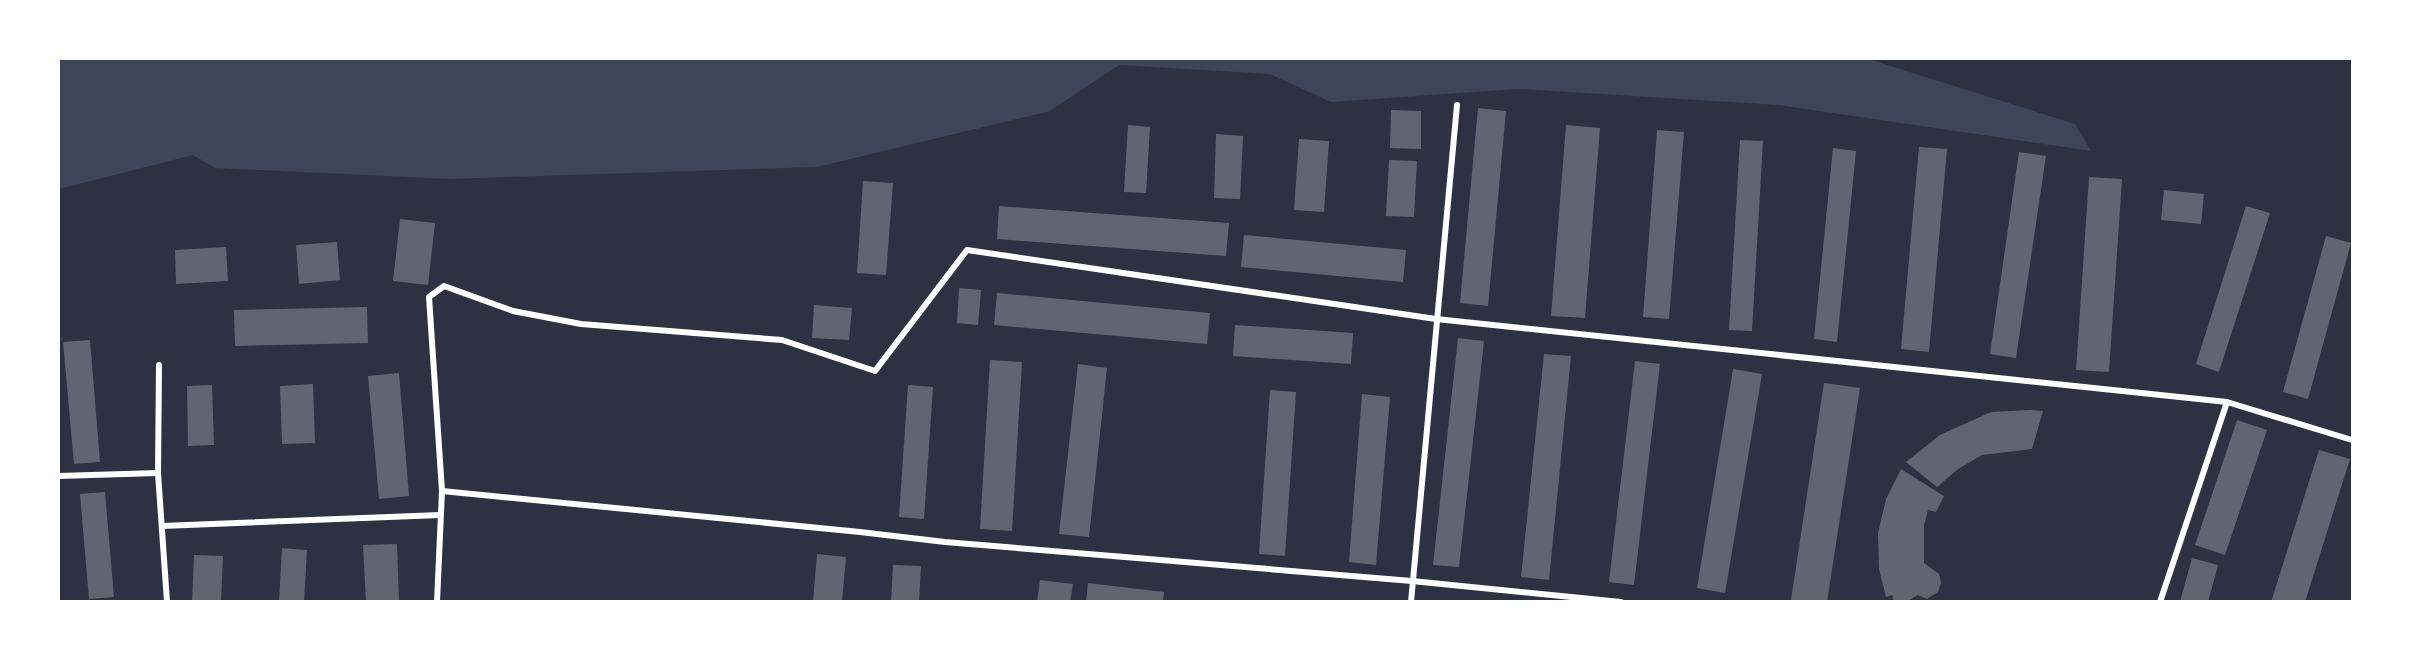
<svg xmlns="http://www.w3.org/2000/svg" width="2411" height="660" font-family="'Titillium Web',sans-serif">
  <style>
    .green { fill: #3c4559 }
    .building { fill: #626471 }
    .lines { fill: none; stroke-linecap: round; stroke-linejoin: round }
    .minor { stroke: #fff; stroke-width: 6 }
  </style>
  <rect width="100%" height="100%" fill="#2d3142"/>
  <polygon class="green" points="59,58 1865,58 2075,124 2091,151 1778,105 1518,89 1331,102 1270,74 1119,65 1050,111 817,167 450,179 215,168 193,155 59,189"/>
  <g class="building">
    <polygon points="1478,108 1506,111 1488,306 1460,303"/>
    <polygon points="1391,110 1421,111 1421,149 1390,148"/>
    <polygon points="1128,125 1150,127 1146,193 1124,192"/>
    <polygon points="1566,125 1600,128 1585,318 1551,316"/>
    <polygon points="1657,130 1684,132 1669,319 1643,317"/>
    <polygon points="1216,134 1243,136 1240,199 1214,198"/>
    <polygon points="1299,139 1329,141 1324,212 1294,210"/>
    <polygon points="1740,140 1763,141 1752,331 1729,330"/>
    <polygon points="1919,147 1947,149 1929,352 1901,349"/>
    <polygon points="1833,148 1856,151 1837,342 1814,339"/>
    <polygon points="2019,152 2046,156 2016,358 1990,354"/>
    <polygon points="1389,160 1417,161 1414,217 1386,216"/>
    <polygon points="2089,177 2122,179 2109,372 2076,370"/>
    <polygon points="863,181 893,183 886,275 857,273"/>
    <polygon points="2164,190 2204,194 2201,224 2161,220"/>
    <polygon points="999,206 1229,223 1226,256 997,239"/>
    <polygon points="2246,206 2270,213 2219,372 2196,364"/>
    <polygon points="400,219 435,223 428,285 393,281"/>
    <polygon points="1244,235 1406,250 1403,282 1241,267"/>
    <polygon points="2326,236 2351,243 2308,399 2283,392"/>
    <polygon points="337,242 340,280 299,284 296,245"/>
    <polygon points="226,247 228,281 176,284 175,250"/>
    <polygon points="959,288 981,290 978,325 957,323"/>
    <polygon points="997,293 1210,313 1207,344 994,325"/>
    <polygon points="814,305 852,308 849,340 812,338"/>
    <polygon points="367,307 368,343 235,346 234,310"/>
    <polygon points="1235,325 1353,333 1351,364 1233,356"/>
    <polygon points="1458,338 1484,341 1459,567 1433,565"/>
    <polygon points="90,340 100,462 74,464 63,342"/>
    <polygon points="1544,354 1571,356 1549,580 1521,577"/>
    <polygon points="990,360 1022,362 1012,531 980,529"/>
    <polygon points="1635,361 1660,364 1634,585 1609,582"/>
    <polygon points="1078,364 1107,368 1089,537 1059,534"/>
    <polygon points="1733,369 1762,374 1725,593 1697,588"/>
    <polygon points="399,373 409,496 379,499 368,376"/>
    <polygon points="1824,383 1860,388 1827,602 1804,602 1791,600"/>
    <polygon points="313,384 315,443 282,444 280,386"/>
    <polygon points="212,385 214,445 188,446 187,386"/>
    <polygon points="908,385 933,387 924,519 899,517"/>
    <polygon points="1270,390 1296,392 1285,556 1259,554"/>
    <polygon points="1362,394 1390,397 1376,565 1349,562"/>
    <polygon points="2030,410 2043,411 2032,449 1982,455 1958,469 1937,487 1906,462 1940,435 1991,412"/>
    <polygon points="2237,420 2267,430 2225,555 2195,545"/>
    <polygon points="2319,450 2350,459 2305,602 2271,602"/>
    <polygon points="1901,469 1944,496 1936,512 1928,510 1924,525 1924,563 1939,574 1941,583 1938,592 1927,599 1918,595 1906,602 1894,602 1892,595 1886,597 1879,569 1878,533 1886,499"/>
    <polygon points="105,492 114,597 89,599 80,494"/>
    <polygon points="397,544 399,602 366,602 363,545"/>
    <polygon points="282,548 307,550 304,602 279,602"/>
    <polygon points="817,554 846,557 842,602 813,602"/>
    <polygon points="194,555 223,556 221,602 192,602"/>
    <polygon points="2192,558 2218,565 2208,602 2180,602"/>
    <polygon points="893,565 921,566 919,602 891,602"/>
    <polygon points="1040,580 1073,584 1070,602 1037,602"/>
    <polygon points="1088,583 1164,592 1163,602 1086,602"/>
  </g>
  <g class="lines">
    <g class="minor">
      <polyline points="159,365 158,473 167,602"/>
      <polyline points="58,476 158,473"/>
      <polyline points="442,491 860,532 945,542 1412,581 1621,602"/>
      <polyline points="162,526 440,515"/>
      <polyline points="437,602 442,491 429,297 444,286 513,311 581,324 782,340 875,371 967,250 1436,319 2227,402 2352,440"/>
      <polyline points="1411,602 1457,105"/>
      <polyline points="2160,602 2227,402"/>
    </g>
  </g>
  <rect width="2411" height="660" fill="none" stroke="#ffffff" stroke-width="120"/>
</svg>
